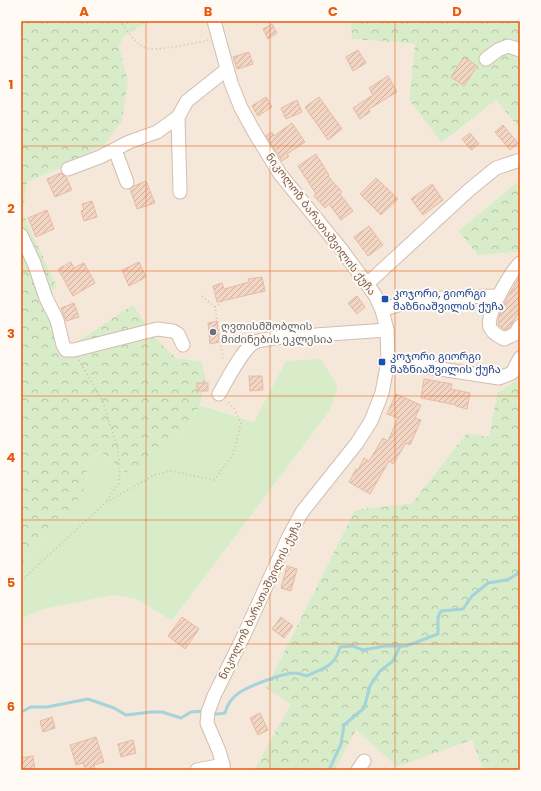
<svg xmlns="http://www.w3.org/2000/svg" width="541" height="791" font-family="Poppins,'Noto Sans Georgian',sans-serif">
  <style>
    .residential { fill: #f5e8da }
    .green { fill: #d8ecc9 }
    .forest { fill: url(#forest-crowns) }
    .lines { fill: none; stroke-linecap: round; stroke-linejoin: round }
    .stream { stroke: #a5d3da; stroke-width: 3 }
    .building { fill: url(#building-hatch); stroke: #e6bba3 }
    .minor-casing { stroke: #d1beb0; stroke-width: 15 }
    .path { stroke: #d9b8a5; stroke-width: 1.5; stroke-dasharray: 1 3; stroke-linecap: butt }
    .minor { stroke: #fff; stroke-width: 13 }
    .grid { fill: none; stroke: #e8590c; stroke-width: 1; stroke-opacity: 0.55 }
    .transit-dot { fill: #1a4fb4; stroke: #fffaf3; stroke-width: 1.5 }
    .worship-dot { fill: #6b7280; stroke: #fffaf3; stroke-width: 1.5 }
    .labels { text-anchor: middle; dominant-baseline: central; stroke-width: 4; stroke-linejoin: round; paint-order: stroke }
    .street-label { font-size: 11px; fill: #7a5c4d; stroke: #fffaf3 }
    .transit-label { font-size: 11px; fill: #164399; stroke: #fffaf3; text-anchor: start }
    .worship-label { font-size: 11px; fill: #5b616d; stroke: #fffaf3; text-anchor: start }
    .neatline { fill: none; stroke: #e8590c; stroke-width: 1.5 }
    .grid-label { font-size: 13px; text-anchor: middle; font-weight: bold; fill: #e8590c }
  </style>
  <defs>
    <pattern id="forest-crowns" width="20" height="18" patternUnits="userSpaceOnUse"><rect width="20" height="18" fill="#d8ecc9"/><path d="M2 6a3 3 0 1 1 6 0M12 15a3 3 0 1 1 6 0" fill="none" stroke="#b4c2a5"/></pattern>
    <pattern id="building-hatch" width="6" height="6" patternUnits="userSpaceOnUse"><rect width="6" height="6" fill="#f3d5c3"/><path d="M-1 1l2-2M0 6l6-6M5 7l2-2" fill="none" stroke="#cab0a1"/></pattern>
  </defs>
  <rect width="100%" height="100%" fill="#fdf6ec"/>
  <g class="residential">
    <polygon points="150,21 350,21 352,39 415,44 409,100 443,143 496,100 520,129 520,180 458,231 479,255 520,252 520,378 497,393 489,438 467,433 412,503 355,510 266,688 292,704 254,770 21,770 21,619 43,609 114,595 136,599 172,621 329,412 338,387 254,422 200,405 206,379 201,361 178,358 158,341 133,306 67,347 41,295 57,287 23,213 27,182 58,169 75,159 128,80 119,46 124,36"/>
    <polygon points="356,730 397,767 472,740 483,770 335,770"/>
  </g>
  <polygon class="green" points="321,359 338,387 329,412 172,621 136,599 114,595 44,609 21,619 21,564 26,560 51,531 86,485 87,463 100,451 126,473 173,444 187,426 200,405 254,422 286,361"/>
  <g class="forest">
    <polygon points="21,21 150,21 124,36 119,46 128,80 122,121 104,145 58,169 27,182 23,213 57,287 42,295 68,347 133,305 158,341 177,358 201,361 206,379 200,405 187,426 173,444 150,462 126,473 100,451 87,463 86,485 70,513 51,531 26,560 21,564"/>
    <polygon points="350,21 520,21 520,129 496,100 442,143 409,100 415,44 352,39"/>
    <polygon points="520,180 520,252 478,255 458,231"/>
    <polygon points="520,378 520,770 483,770 472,740 397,767 356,730 335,770 254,770 291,704 266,688 355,510 412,503 467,433 489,437 497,393"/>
  </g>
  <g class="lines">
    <g class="stream">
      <polyline points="21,712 31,707 47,707 88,699 114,708 126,715 151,712 162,712 181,718 191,712 205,711"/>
      <path d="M210 713 218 714 225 713C230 691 254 685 273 678 279 676 288 673 295 673 298 673 303 675 307 676 323 668 335 667 340 647L353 646 363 650 385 646H406L438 634V617L441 611 463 609 472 596 488 583 507 580 519 573 520 571"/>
      <polyline points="329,770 341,744 344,725 364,708 370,686 380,671 393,661 400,646"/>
    </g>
  </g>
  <g class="building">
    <polygon points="272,24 277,33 268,39 263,29"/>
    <polygon points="358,50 366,63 353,71 346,57"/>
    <polygon points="249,52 253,64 237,69 233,57"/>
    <polygon points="464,57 477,66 464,86 451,77"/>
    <polygon points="388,76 397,92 369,109 370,112 360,119 353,108 373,95 369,88"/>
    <polygon points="266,97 272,107 258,116 252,106"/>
    <polygon points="319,97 342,129 328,140 305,107"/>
    <polygon points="297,100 302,112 286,119 281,108"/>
    <polygon points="292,123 305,142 287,154 289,156 282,161 266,136 272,132 274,136"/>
    <polygon points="503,125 518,143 510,150 495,132"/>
    <polygon points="470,133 479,144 471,150 462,139"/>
    <polygon points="316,154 329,175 328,176 342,192 340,194 353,211 341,220 329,204 325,208 314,196 316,194 298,166"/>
    <polygon points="61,173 66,177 72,190 55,197 47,179"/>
    <polygon points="376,178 398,199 381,215 360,194"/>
    <polygon points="146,181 155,203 137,209 130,189 134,186"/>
    <polygon points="432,184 443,200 423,215 411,199"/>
    <polygon points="92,201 97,217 84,221 81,211 84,210 82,204"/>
    <polygon points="47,210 54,229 36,237 28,218"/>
    <polygon points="369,226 383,245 368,256 354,237"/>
    <polygon points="71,262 74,268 84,263 95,283 73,296 58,269"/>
    <polygon points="139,262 146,277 129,286 122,270"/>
    <polygon points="520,276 520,311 509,328 505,330 498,325 499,316 507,298"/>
    <polygon points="262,277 265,291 217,302 213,286 222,283 224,289 249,282 248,279"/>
    <polygon points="357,296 365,307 357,314 348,303"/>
    <polygon points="74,303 79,317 66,321 61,308"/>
    <polygon points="217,321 219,342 210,344 208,323"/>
    <polygon points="249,376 262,376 263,390 250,391"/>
    <polygon points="424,379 452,384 451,389 470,393 467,409 456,406 456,405 421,398"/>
    <rect x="197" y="383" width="11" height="8"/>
    <polygon points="396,394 421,405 415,418 421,420 410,445 406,443 393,464 389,461 370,494 349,482 356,469 358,470 364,458 369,461 383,438 388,441 398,418 387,414"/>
    <polygon points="287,566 297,569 291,591 281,588"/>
    <polygon points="182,617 199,629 185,649 168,636"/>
    <polygon points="281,617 293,626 284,638 272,629"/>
    <polygon points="260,713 268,730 258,735 250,718"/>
    <polygon points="52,717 55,728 43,732 40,721"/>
    <polygon points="96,737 104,762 94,765 95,770 86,770 83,763 76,765 70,745"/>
    <polygon points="133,740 136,753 121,757 118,744"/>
    <polygon points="33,756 35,770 21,770 21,758"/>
  </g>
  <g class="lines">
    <g class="minor-casing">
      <g id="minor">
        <polyline points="214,21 231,83 241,108 256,135 280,174 341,249 375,295 382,310 387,330 388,361 382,393 371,421 357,443 302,512 289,536 244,635 214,696 208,712 207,723 219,751 223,765 223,770"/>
        <polyline points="486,59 498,50 508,46 520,50"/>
        <polyline points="115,150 127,182"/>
        <polyline points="68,169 100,157 129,142 157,132 178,117"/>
        <polyline points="180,192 178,117 187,101 226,70"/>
        <polyline points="21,235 34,263 46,298 57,320 63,345 66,350 74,350 157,329 173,331 178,334 183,345"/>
        <path d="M520 263C511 272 485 315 490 327 492 333 499 336 504 339L515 334 520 326"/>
        <polyline points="367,284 469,190 496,168 520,160"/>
        <path d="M382 310C420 296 458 297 498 296"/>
        <polyline points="388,361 499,378 512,373 520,358"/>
        <path d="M219 394C226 382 243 348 255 342 260 340 267 340 273 338L387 330"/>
        <polyline points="197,770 223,765"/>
        <polyline points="358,770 364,761"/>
      </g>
    </g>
    <g class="path">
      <path d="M120 21C127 30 133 41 143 47 153 53 196 43 208 40"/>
      <polyline points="202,296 215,307 223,358 226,359"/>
      <polyline points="215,307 223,301"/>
      <polyline points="221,343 238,342"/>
      <polyline points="79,360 103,402 117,446 120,471 119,483 106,502"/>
      <polyline points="21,581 105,503 154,475 171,471 214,480 233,455 241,424 234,408 227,401"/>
    </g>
    <use href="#minor" class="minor"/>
  </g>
  <path class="grid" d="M146 21V770M270 21V770M395 21V770M21 146H520M21 271H520M21 396H520M21 520H520M21 644H520"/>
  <g class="transit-dot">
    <rect x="381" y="295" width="8" height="8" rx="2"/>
    <rect x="378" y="358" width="8" height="8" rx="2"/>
  </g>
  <circle class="worship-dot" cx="213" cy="332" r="4"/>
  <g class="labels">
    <g class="street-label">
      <text transform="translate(321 224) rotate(53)">ნიკოლოზ ბარათაშვილის ქუჩა</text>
      <text transform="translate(260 600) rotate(-64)">ნიკოლოზ ბარათაშვილის ქუჩა</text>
    </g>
    <g class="transit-label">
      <text x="393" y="293">კოჯორი, გიორგი<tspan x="393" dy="13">მაზნიაშვილის ქუჩა</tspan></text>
      <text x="390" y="356">კოჯორი გიორგი<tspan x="390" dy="13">მაზნიაშვილის ქუჩა</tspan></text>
    </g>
    <g class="worship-label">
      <text x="221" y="326">ღვთისმშობლის<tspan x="221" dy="13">მიძინების ეკლესია</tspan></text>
    </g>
  </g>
  <rect width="541" height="791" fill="none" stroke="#fffaf3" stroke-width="44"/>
  <rect x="22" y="22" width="497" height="747" class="neatline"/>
  <g class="grid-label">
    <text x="84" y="16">A</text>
    <text x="208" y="16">B</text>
    <text x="333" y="16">C</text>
    <text x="457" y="16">D</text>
    <text x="11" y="89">1</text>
    <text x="11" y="213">2</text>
    <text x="11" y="338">3</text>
    <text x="11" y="462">4</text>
    <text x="11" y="587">5</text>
    <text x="11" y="711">6</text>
  </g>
</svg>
